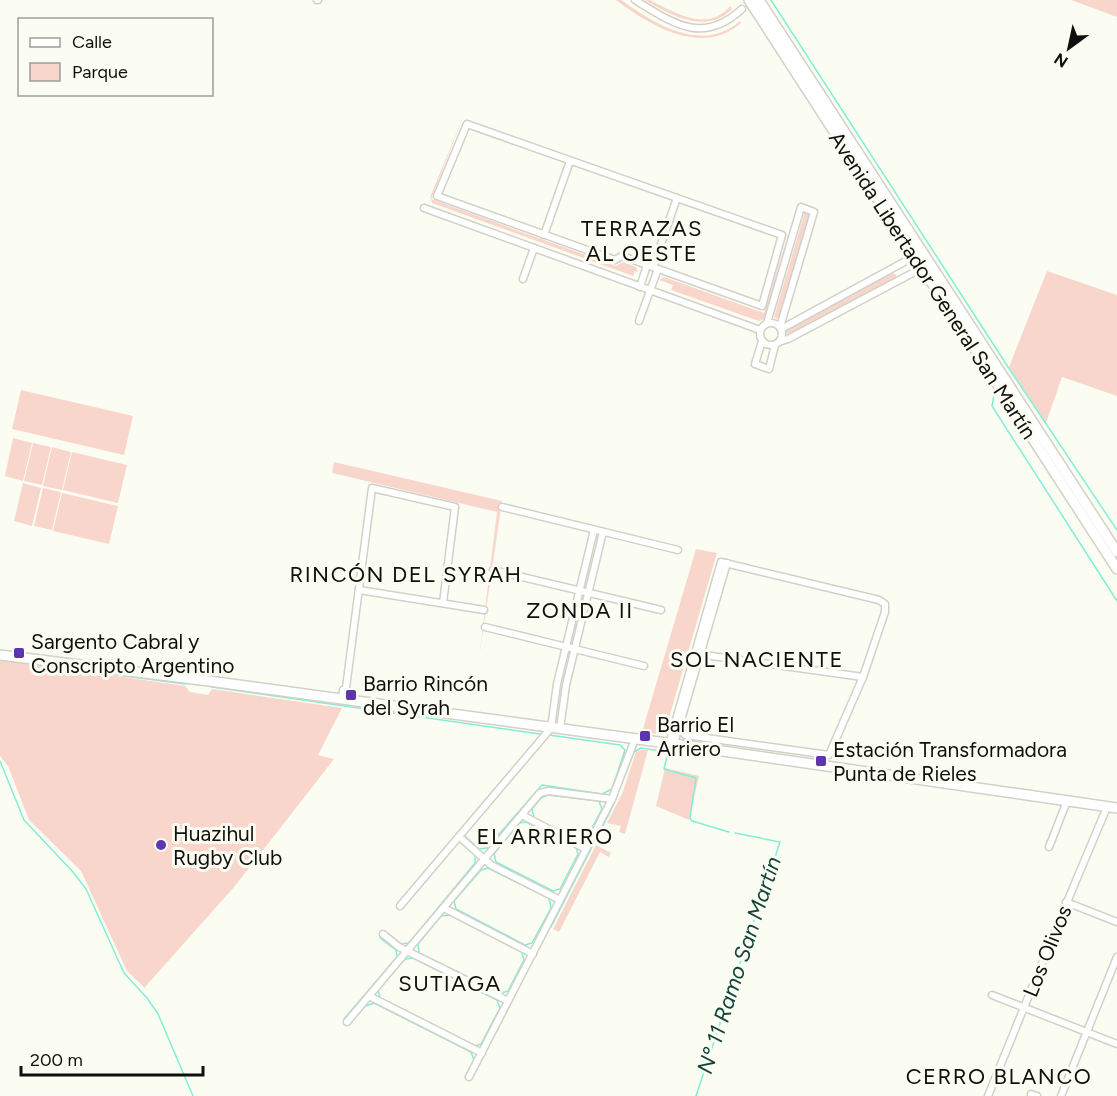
<svg xmlns="http://www.w3.org/2000/svg" width="1117" height="1096" font-family="Figtree,sans-serif">
  <style>
    .green { fill: #f9d6cc }
    .lines { fill: none; stroke-linecap: round; stroke-linejoin: round }
    .stream { stroke: #82eed5; stroke-width: 1.5 }
    .street-casing { stroke: #d1d1c7; stroke-width: 9 }
    .secondary-casing { stroke: #d1d1c7; stroke-width: 12 }
    .primary-casing { stroke: #d1d1c7; stroke-width: 12 }
    .street { stroke: #fff; stroke-width: 6 }
    .secondary { stroke: #fff; stroke-width: 9 }
    .primary { stroke: #fff; stroke-width: 9 }
    .poi-dot { fill: #5c36ae; stroke: #fcfdf2; stroke-width: 2 }
    .labels { text-anchor: middle; dominant-baseline: central; stroke-width: 6; stroke-linejoin: round; paint-order: stroke }
    .street-label { font-size: 21px; fill: #0f0f0c; stroke: #fcfdf2 }
    .poi-label { font-size: 21px; fill: #0f0f0c; stroke: #fcfdf2; text-anchor: start }
    .neighbourhood-label { font-size: 22px; letter-spacing: 1.5px; fill: #0f0f0c; stroke: #fcfdf2 }
    .water-label { font-size: 22px; font-style: italic; fill: #13443b; stroke: #fcfdf2 }
  </style>
  <rect width="100%" height="100%" fill="#fcfdf2"/>
  <g class="green">
    <path d="M616 0H621C655 24 702 54 740 21L741 23C703 57 650 26 616 0Z"/>
    <path d="M645 0H650C675 13 708 33 730 6L732 9C706 35 672 16 645 0Z"/>
    <polygon points="1071,0 1117,0 1117,17"/>
    <polygon points="464,115 431,199 616,266 623,262 636,267 638,272 635,271 633,276 432,203 430,197"/>
    <polygon points="806,208 811,209 779,317 777,319 774,317"/>
    <polygon points="789,231 764,319 759,321 671,290 673,285 659,280 664,277 764,313"/>
    <polygon points="1047,271 1117,295 1117,396 1062,377 1046,423 1009,367"/>
    <polygon points="893,273 896,275 896,278 789,334 786,333 787,329"/>
    <polygon points="21,390 133,416 124,455 12,429"/>
    <polygon points="13,438 32,443 23,481 5,476"/>
    <polygon points="33,443 51,447 42,485 24,481"/>
    <polygon points="52,447 71,452 62,490 43,486"/>
    <polygon points="72,452 127,465 118,503 63,490"/>
    <polygon points="334,462 502,501 479,658 497,512 332,473"/>
    <polygon points="23,483 41,488 32,526 14,521"/>
    <polygon points="43,488 61,492 52,530 34,526"/>
    <polygon points="62,493 118,506 109,544 53,531"/>
    <polygon points="696,549 717,553 664,735 642,732"/>
    <polygon points="0,659 185,686 190,692 208,695 212,689 342,708 318,755 334,759 235,886 145,987 147,990 127,971 81,871 29,820 8,766 0,756"/>
    <polygon points="641,750 648,750 625,834 619,832 621,826 607,823 622,794 636,752"/>
    <polygon points="665,768 699,776 689,820 656,806"/>
    <polygon points="596,845 611,853 609,857 600,852 559,932 553,929"/>
  </g>
  <g class="lines">
    <g class="stream">
      <polyline points="771,0 1008,367 1117,530"/>
      <polyline points="994,395 992,406 1117,601"/>
      <polyline points="73,669 185,684"/>
      <polyline points="212,687 540,734"/>
      <polyline points="0,761 24,820 73,872 86,889 124,973 147,998 158,1014 193,1096"/>
      <polygon points="548,795 599,801 602,809 586,839 579,841 534,818 532,809 541,798"/>
      <polygon points="526,822 576,847 578,854 560,889 553,891 496,862 494,854 519,823"/>
      <polyline points="466,837 479,849 487,848 542,785 602,794 612,789 625,750 620,745 549,735"/>
      <polyline points="461,843 469,850"/>
      <polygon points="488,868 549,898 551,908 532,943 525,945 456,909 454,901 481,870"/>
      <polygon points="450,915 522,952 524,960 508,991 501,993 419,953 418,944 441,916"/>
      <polyline points="551,927 611,810 634,752 641,748 668,752 664,769 696,778 690,818 692,821 729,832"/>
      <polyline points="386,932 401,944 409,943 475,863 475,855"/>
      <polygon points="413,958 497,1000 500,1008 481,1044 475,1046 380,998 378,990 405,959"/>
      <polyline points="344,1019 397,957 396,950 380,938"/>
      <polyline points="351,1022 365,1006 374,1003 471,1052 474,1060 465,1077"/>
      <polyline points="696,1096 780,842 735,833"/>
    </g>
    <g class="street-casing">
      <g id="street">
        <polyline points="317,0 318,0"/>
        <path d="M635 0C674 24 703 45 742 9"/>
        <polygon points="467,124 782,235 762,306 622,256 615,260 437,196"/>
        <polyline points="424,208 760,330"/>
        <polyline points="544,235 570,161"/>
        <polyline points="653,267 677,198"/>
        <polyline points="523,279 534,248"/>
        <polyline points="640,287 647,265"/>
        <polyline points="639,321 658,269"/>
        <circle cx="771" cy="334" r="11"/>
        <polyline points="767,323 801,207 814,212 780,327"/>
        <polyline points="781,329 915,256"/>
        <polyline points="762,341 755,364 769,369 775,345"/>
        <polyline points="779,342 788,339 922,268"/>
        <polyline points="502,507 678,550"/>
        <polyline points="493,570 661,610"/>
        <polyline points="359,590 484,610"/>
        <polyline points="485,627 644,666"/>
        <polyline points="697,654 863,677"/>
        <polyline points="342,699 343,690 346,688 372,488 455,507 443,603"/>
        <polyline points="560,729 566,685 603,532"/>
        <polyline points="669,744 721,562 879,600 885,604 885,612 863,677 829,755 685,735 679,729"/>
        <polyline points="674,744 727,563"/>
        <polyline points="522,815 586,849"/>
        <polyline points="463,840 491,865 560,900"/>
        <polyline points="1049,847 1067,801"/>
        <polyline points="1066,902 1117,922"/>
        <polyline points="400,906 551,728 557,684 594,530"/>
        <polyline points="444,908 533,954"/>
        <polyline points="383,934 399,947 508,1001"/>
        <polyline points="992,995 1117,1044"/>
        <polyline points="369,996 482,1053"/>
        <polyline points="347,1022 540,793 549,791 612,799"/>
        <polyline points="469,1077 612,799 635,739"/>
        <polyline points="988,1096 1062,914 1107,807"/>
        <polyline points="1031,1096 1031,1094 1037,1096"/>
        <polyline points="1061,1096 1117,957"/>
      </g>
    </g>
    <g class="secondary-casing">
      <polyline id="secondary" points="0,655 209,681 674,744 1117,808"/>
    </g>
    <g class="primary-casing">
      <g id="primary">
        <polyline points="749,0 1117,569"/>
        <polyline points="759,0 1117,552"/>
      </g>
    </g>
    <use href="#street" class="street"/>
    <use href="#secondary" class="secondary"/>
    <use href="#primary" class="primary"/>
  </g>
  <g class="poi-dot">
    <rect x="13" y="647" width="12" height="12" rx="3"/>
    <rect x="345" y="689" width="12" height="12" rx="3"/>
    <rect x="639" y="730" width="12" height="12" rx="3"/>
    <rect x="815" y="755" width="12" height="12" rx="3"/>
    <circle cx="161" cy="845" r="6"/>
  </g>
  <g class="labels">
    <g class="street-label">
      <text transform="translate(933 285) rotate(57)">Avenida Libertador General San Martín</text>
      <text transform="translate(1047 951) rotate(-68)">Los Olivos</text>
    </g>
    <g class="poi-label">
      <text x="31" y="641">Sargento Cabral y<tspan x="31" dy="24">Conscripto Argentino</tspan></text>
      <text x="363" y="683">Barrio Rincón<tspan x="363" dy="24">del Syrah</tspan></text>
      <text x="657" y="724">Barrio El<tspan x="657" dy="24">Arriero</tspan></text>
      <text x="833" y="749">Estación Transformadora<tspan x="833" dy="24">Punta de Rieles</tspan></text>
      <text x="173" y="833">Huazihul<tspan x="173" dy="24">Rugby Club</tspan></text>
    </g>
    <g class="neighbourhood-label">
      <text x="642" y="228">TERRAZAS<tspan x="642" dy="25">AL OESTE</tspan></text>
      <text x="406" y="574">RINCÓN DEL SYRAH</text>
      <text x="580" y="610">ZONDA II</text>
      <text x="757" y="659">SOL NACIENTE</text>
      <text x="545" y="836">EL ARRIERO</text>
      <text x="450" y="983">SUTIAGA</text>
      <text x="999" y="1076">CERRO BLANCO</text>
    </g>
    <g class="water-label">
      <text transform="translate(739 965) rotate(-72)">Nº 11 Ramo San Martín</text>
    </g>
  </g>
  <rect x="18" y="18" width="195" height="78" fill="#fcfdf2" stroke="#9d9e96" stroke-width="1.5"/>
  <rect x="30" y="38" width="30" height="9" fill="#ffffff" stroke="#9d9e96" stroke-width="1.5"/>
  <text x="72" y="48" font-size="18" fill="#0f0f0c">Calle</text>
  <rect x="30" y="63" width="30" height="18" fill="#f9d6cc" stroke="#9d9e96" stroke-width="1.5"/>
  <text x="72" y="78" font-size="18" fill="#0f0f0c">Parque</text>
  <g transform="translate(1069 48) rotate(213)" stroke="#fcfdf2" stroke-width="4.5" paint-order="stroke">
  <path d="M0-4.5L10 22L0 15L-10 22Z" fill="#0f0f0c"/>
  <text y="-9" font-size="16" font-weight="bold" text-anchor="middle" fill="#0f0f0c">N</text>
  </g>
  <path d="M21 1066v9h182v-9" fill="none" stroke="#0f0f0c" stroke-width="3"/>
  <text x="30" y="1066" font-size="18" fill="#0f0f0c" stroke="#fcfdf2" stroke-width="4.5" paint-order="stroke">200 m</text>
</svg>
